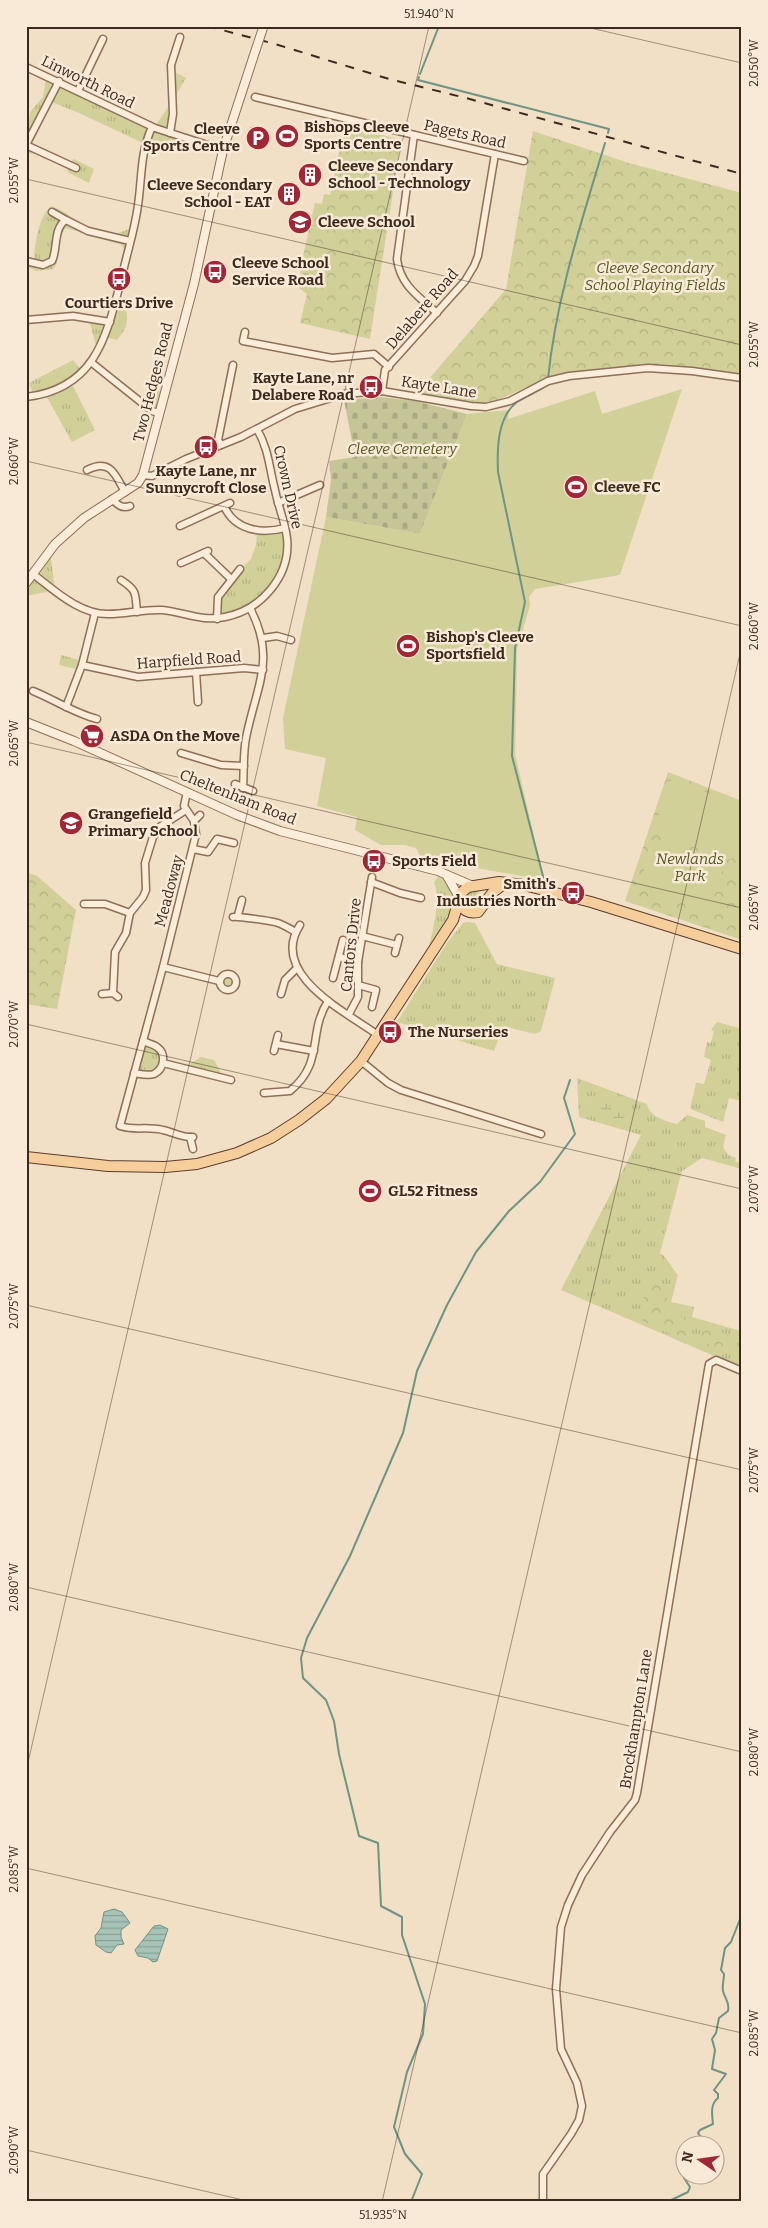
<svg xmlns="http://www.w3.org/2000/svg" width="768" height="2228" font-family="Bitter,serif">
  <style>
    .grass { fill: url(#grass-tufts) }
    .forest { fill: url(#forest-crowns) }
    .wetland { fill: url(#wetland-marsh) }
    .cemetery { fill: url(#cemetery-stones) }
    .pitch { fill: #d0d098 }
    .water { fill: url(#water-rules); stroke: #6d9485 }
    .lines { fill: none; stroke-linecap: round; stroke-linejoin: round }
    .stream { stroke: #6d9485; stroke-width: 2 }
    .minor-casing { stroke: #8e6f5a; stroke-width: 9 }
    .tertiary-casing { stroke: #8e6f5a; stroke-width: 10 }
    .primary-casing { stroke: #5c3e2e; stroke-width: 12 }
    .minor { stroke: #fbedda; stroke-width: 6 }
    .tertiary { stroke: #fbedda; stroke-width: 8 }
    .primary { stroke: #f6ce9c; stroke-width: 10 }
    .rail { stroke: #3d2a1f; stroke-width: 2; stroke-dasharray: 9 9; stroke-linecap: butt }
    .tertiary-bridge-casing { stroke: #8e6f5a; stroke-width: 10; stroke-linecap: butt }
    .tertiary-bridge { stroke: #fbedda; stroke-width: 8 }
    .ticks { fill: none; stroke: #3d2a1f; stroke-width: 1; stroke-opacity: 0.45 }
    .labels { text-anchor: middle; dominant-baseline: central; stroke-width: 5; stroke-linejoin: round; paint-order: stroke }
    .street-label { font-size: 15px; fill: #3d2a1f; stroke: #f8ead6 }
    .poi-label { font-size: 15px; font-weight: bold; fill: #3d2a1f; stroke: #f8ead6; text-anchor: start }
    .park-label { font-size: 15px; font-style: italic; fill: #545b24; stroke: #f8ead6 }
    .neatline { fill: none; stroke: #3d2a1f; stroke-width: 2 }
    .ticks-label { font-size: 12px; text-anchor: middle; fill: #3d2a1f }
  </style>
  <defs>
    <pattern id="grass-tufts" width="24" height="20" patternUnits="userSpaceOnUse" patternTransform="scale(1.25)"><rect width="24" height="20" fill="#d0d098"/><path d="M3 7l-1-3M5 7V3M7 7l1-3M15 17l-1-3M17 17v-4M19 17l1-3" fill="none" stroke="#b4b383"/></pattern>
    <pattern id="forest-crowns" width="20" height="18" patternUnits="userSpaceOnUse" patternTransform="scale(1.25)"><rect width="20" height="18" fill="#d0d098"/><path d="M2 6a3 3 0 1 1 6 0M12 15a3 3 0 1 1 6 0" fill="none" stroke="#b4b383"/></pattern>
    <pattern id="wetland-marsh" width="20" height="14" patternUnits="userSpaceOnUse" patternTransform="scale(1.25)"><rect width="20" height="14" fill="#d0d098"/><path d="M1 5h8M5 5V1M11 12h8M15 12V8" fill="none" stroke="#b4b383"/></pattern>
    <pattern id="cemetery-stones" width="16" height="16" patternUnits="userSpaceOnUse" patternTransform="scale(1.25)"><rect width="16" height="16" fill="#c5c598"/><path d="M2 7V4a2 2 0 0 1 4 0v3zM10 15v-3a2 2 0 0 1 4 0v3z" fill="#aaa983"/></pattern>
    <pattern id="water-rules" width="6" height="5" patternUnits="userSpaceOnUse" patternTransform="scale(1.25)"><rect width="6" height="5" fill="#a7c4b8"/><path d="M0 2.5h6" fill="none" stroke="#899f95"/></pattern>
  </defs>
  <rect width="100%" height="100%" fill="#f1dfc6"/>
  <g class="grass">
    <path d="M171 70 186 78 173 100 171 133 194 141 146 144 139 196 115 305 126 309C129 322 126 330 117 340L106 337 98 353 89 319 26 320V317L78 313 107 317 124 250 122 245 66 228C55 240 63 258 53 269L36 271 26 266V258L34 260C35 244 38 218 51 206 73 213 86 234 110 235 116 235 123 231 129 229 137 200 137 172 143 143L79 113 52 102 32 142 36 148 70 163 74 159 94 169 89 183 69 173 65 166 38 154 26 153V127L31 111 43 97 46 78 154 128 173 100Z"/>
    <polygon points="73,360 83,372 71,382 95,430 72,442 45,394 34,396 29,383"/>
    <polygon points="165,388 159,413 138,401"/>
    <polygon points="285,528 287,539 281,573 256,604 217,619 216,609 231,579 251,559 256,545 257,531"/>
    <polygon points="50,551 55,590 26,596 26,584"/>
    <polygon points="61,655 83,661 80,670 59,665"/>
    <path d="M439 874C445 877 449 883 451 889 458 911 442 928 431 946H429C433 931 441 897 434 883Z"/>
    <circle cx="473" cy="899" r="9"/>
    <polygon points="467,922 475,923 497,964 555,978 541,1031 535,1034 503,1026 494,1051 397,1022 447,943 463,923"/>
    <polygon points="717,1022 742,1029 742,1101 729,1098 723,1122 690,1109 696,1083 704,1084 711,1060 704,1057 707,1042 711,1043 714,1031 711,1030"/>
    <polygon points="143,1041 157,1046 163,1060 154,1074 134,1073"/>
    <polygon points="201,1057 214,1060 220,1071 220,1077 189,1069 191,1063"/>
    <path d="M577 1078 647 1104C650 1117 665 1121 677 1124L687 1115 705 1121V1127L726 1135 723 1147 728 1155 736 1158 735 1162 742 1163V1169L702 1158 682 1171 660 1253C667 1257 672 1269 678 1275L671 1302 694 1307 692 1317 741 1331 742 1328V1368L561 1290 641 1135 579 1117Z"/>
  </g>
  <g class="forest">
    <polygon points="345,125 401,140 370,339 300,323 307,294 299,288 301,265 315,203 322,204 324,194 330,195"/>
    <polygon points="533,131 629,163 742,193 742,375 671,365 647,364 552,376 491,403 476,405 417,393 506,289"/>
    <polygon points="668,772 742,801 742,940 625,901"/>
    <polygon points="26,872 37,876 76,910 57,1009 26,1004"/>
    <circle cx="228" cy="982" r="8"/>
    <path d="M652 1279 661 1282 672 1311C682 1316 693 1324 691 1337 682 1340 649 1325 640 1319L646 1284Z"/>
    <path d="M707 1330C718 1331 742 1334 734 1351 721 1354 708 1348 701 1336L702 1332Z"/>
  </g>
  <polygon class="wetland" points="604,1104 626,1111 629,1115 627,1121 623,1122 600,1115 599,1112 600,1105"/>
  <polygon class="cemetery" points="380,397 415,401 467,414 420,534 326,517 331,480 329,461 355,457 344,400"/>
  <g class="pitch">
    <polygon points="682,389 620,575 535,589 529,597 530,605 517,650 515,754 544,880 421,858 416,848 405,845 381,845 355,830 357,817 317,806 326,758 285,749 283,718 326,517 420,534 467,414 509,410 508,419 595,391 602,414"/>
    <polygon points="671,780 742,804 742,827 731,860 653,833"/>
    <polygon points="654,840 725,863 709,912 638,889"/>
  </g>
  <g class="water">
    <polygon points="114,1909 122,1912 130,1923 121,1930 121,1937 124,1944 117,1945 111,1953 106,1952 96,1945 95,1936 101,1928 104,1912"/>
    <polygon points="160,1925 168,1929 157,1961 153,1962 148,1958 138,1956 135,1950 154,1926"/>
  </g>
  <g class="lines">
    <g class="stream">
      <polyline points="420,74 439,26"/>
      <polyline points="419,77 418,80 609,129 608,133"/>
      <path d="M548 379C556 298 582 220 605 143"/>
      <path d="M544 880 512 756 515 648 525 602 498 472C497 450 497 417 517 402 527 396 538 391 548 385V383"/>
      <path d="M707 2146 698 2133 700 2130 713 2124C712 2115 710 2104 718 2098V2094L714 2090 726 2074 712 2069 715 2050 712 2039 716 2033 719 2018 728 2011C730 2002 725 1999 723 1991 722 1986 724 1979 724 1974L721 1970 725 1948 731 1942 742 1914"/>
      <polyline points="411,2202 422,2174 405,2154 394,2127 407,2072 423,2034 425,2004 402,1935 402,1917 381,1906 378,1843 359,1836 339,1754 334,1721 326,1700 303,1678 301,1658 307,1638 350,1556 403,1433 417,1371 447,1305 476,1252 509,1211 540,1182 575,1134 564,1098 570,1080"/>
      <polyline points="667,2202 688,2192 690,2187 684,2178 686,2172"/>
    </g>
    <g class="minor-casing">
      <g id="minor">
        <polyline points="26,67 155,128 223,150"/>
        <polyline points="78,91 103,39"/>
        <polyline points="255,97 524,161"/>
        <polyline points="170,133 173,114 171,65 180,37"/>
        <path d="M414 135 397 259C400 285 419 297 437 313"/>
        <polyline points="26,145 59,81"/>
        <polyline points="26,145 76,168"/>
        <polyline points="52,212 66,220"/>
        <path d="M26 261 43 265 52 261C58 249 53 228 66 220L88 231 130 241"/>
        <polyline points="26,320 73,316 110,322"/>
        <polyline points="245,332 243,341 332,358 374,354 389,367"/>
        <polyline points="92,363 152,411 159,413"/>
        <polyline points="382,391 385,370 465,281 474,266 478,256 495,154"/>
        <path d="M26 397C97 389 107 334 122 276 127 253 135 229 138 205 142 178 140 153 152 127"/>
        <polyline points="221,445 218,440 233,365"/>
        <path d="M87 470C110 458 115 474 125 492"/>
        <polyline points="143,475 152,476 186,459 241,437 295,409 344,394 382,391 471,406 486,407 510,401 548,381 569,376 648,368 692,371 742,378"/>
        <path d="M112 499C118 505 122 509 130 506"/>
        <polyline points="278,503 320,485"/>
        <path d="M224 506C235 531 262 534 285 528"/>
        <polyline points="180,526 230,503"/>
        <polyline points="204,553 231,579"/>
        <polyline points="181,563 208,551"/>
        <path d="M33 574C54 590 80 615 109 614 126 614 144 609 162 610 184 612 202 622 225 617 261 610 291 576 287 538 285 521 278 506 275 490 269 467 269 450 257 429"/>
        <path d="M121 580C138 591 135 594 137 612"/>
        <polyline points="95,613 82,665 138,677 244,668 263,670"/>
        <polyline points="217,619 218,597 240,569"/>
        <polyline points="263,638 277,636 291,640"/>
        <polyline points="196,672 198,702"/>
        <path d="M33 691C55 700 74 713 97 719"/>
        <polyline points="66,707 82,665"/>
        <polyline points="181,753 221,765 244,766"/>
        <polyline points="235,784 253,791"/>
        <path d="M243 788C244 771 243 754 246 738 256 686 277 660 250 608"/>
        <path d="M187 792 184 806 194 821 196 834 163 967 120 1126C136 1131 147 1126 163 1130 173 1132 182 1138 193 1137"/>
        <polyline points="194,821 200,815"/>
        <polyline points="193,849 208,852 217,839 234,843"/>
        <polyline points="371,882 400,893 421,898"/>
        <polyline points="84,904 105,904 130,913"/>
        <polyline points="238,915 242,900"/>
        <path d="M233 917C236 916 273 921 278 923 284 925 290 929 296 932"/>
        <path d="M300 925C268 974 346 1012 378 1035"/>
        <polyline points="362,936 397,945"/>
        <polyline points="395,953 399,938"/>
        <polyline points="339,957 358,962"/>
        <polyline points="163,967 219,981"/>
        <circle cx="228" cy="982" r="8"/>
        <polyline points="333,978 343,940"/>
        <polyline points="358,985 376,990 372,1007"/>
        <polyline points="113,993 115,952 126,933 130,913 143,897 146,890 145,863 153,837 161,826 186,810"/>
        <polyline points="102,994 113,993 118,997"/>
        <polyline points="281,994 285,980 297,968"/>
        <polyline points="349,1014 358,997 358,962 372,877"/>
        <polyline points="276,1044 314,1051"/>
        <polyline points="274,1051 278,1035"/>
        <polyline points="361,1061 388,1083 401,1090 541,1134"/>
        <polyline points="163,1063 231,1080"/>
        <path d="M134 1073C140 1074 148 1076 154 1074 164 1069 167 1054 157 1047 153 1044 147 1043 143 1041"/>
        <path d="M264 1093 290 1091C325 1062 307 1034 328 1001"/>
        <polyline points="190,1137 193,1149"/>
        <polyline points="543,2202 543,2174 571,2134 579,2120 582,2106 577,2083 561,2049 556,1989 561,1927 568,1905 582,1875 610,1832 635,1800 637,1793 709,1364 716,1360 742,1371"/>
      </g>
    </g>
    <g class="tertiary-casing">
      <g id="tertiary">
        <polyline points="26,583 55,544 84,518 138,483 143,475 194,284 223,150 253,58"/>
        <polyline points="26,722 74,741 237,815 280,831 438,871 473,886"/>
        <polyline points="447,876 459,897"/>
      </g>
    </g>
    <g class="primary-casing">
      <g id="primary">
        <path d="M459 900C461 910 469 914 478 912L493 892 505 883"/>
        <polyline points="26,1157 108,1166 165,1167 197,1164 237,1153 271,1138 299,1120 326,1099 361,1061 453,920 461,893 468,887 499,882 524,885 591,902 742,949"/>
      </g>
    </g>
    <use href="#minor" class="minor"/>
    <use href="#tertiary" class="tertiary"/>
    <use href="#primary" class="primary"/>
    <polyline class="rail" points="207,26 275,44 389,79 466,98 742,174"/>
    <g class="tertiary-bridge-casing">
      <polyline id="tertiary-bridge" points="253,58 263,28"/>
    </g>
    <use href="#tertiary-bridge" class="tertiary-bridge"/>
  </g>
  <path class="ticks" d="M582 26 742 63M26 179 742 345M26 461 742 626M26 742 742 908M26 1024 742 1189M26 1305 742 1470M26 1587 742 1752M26 1771 429 26M26 1868 742 2033M26 2150 252 2202M382 2202 742 645"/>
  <defs>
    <g id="stadium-disc" transform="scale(1.25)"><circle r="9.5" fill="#a12636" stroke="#f8ead6"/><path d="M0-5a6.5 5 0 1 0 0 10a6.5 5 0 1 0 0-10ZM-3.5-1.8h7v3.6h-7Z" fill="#fff"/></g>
    <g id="parking-disc" transform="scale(1.25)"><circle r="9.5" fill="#a12636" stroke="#f8ead6"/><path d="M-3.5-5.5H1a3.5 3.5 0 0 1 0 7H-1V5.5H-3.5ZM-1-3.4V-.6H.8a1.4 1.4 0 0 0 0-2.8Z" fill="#fff"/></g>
    <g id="building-disc" transform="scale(1.25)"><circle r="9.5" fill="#a12636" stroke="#f8ead6"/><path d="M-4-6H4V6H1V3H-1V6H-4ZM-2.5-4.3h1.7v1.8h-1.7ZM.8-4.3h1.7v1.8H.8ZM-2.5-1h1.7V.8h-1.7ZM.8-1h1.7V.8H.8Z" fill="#fff"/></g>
    <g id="school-disc" transform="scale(1.25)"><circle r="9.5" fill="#a12636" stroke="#f8ead6"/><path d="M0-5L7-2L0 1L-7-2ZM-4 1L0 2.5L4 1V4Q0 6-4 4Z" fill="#fff"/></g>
    <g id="bus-disc" transform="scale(1.25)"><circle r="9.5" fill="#a12636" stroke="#f8ead6"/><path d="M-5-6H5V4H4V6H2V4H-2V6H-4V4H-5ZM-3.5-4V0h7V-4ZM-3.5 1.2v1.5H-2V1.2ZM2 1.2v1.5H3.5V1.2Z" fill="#fff"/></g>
    <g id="supermarket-disc" transform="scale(1.25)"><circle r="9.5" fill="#a12636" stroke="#f8ead6"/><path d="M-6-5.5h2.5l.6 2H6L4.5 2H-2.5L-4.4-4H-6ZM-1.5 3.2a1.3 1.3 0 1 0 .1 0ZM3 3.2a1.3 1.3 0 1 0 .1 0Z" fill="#fff"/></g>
  </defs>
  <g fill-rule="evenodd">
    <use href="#stadium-disc" x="287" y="136"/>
    <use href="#parking-disc" x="258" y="138"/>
    <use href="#building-disc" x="310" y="175"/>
    <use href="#building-disc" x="289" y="194"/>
    <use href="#school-disc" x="300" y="222"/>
    <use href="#bus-disc" x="215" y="272"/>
    <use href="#bus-disc" x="119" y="279"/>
    <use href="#bus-disc" x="371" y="387"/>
    <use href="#bus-disc" x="206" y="447"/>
    <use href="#stadium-disc" x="576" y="487"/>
    <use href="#stadium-disc" x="408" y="646"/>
    <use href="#supermarket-disc" x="92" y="736"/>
    <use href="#school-disc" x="71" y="823"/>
    <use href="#bus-disc" x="374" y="861"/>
    <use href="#bus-disc" x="573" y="893"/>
    <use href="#bus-disc" x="390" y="1032"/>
    <use href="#stadium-disc" x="370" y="1191"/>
  </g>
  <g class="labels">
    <g class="street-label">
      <text transform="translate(88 82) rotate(26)">Linworth Road</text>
      <text transform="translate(465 134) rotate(13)">Pagets Road</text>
      <text transform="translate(422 309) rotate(-49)">Delabere Road</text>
      <text transform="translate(153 382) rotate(-76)">Two Hedges Road</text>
      <text transform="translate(439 387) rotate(9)">Kayte Lane</text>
      <text transform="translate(288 487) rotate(77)">Crown Drive</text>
      <text transform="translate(189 660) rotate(-4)">Harpfield Road</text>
      <text transform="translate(238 797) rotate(22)">Cheltenham Road</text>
      <text transform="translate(169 891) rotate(-75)">Meadoway</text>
      <text transform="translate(351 945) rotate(-84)">Cantors Drive</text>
      <text transform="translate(636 1719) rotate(-81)">Brockhampton Lane</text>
    </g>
    <g class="poi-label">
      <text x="304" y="127">Bishops Cleeve<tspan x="304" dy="17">Sports Centre</tspan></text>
      <text x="240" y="129" text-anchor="end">Cleeve<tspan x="240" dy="17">Sports Centre</tspan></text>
      <text x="328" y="166">Cleeve Secondary<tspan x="328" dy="17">School - Technology</tspan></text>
      <text x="272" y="185" text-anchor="end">Cleeve Secondary<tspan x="272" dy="17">School - EAT</tspan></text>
      <text x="318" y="222">Cleeve School</text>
      <text x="232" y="263">Cleeve School<tspan x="232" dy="17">Service Road</tspan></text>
      <text x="119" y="303" text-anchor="middle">Courtiers Drive</text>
      <text x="354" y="378" text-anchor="end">Kayte Lane, nr<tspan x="354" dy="17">Delabere Road</tspan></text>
      <text x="206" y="471" text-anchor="middle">Kayte Lane, nr<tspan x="206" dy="17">Sunnycroft Close</tspan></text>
      <text x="594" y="487">Cleeve FC</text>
      <text x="426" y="637">Bishop's Cleeve<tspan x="426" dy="17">Sportsfield</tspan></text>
      <text x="110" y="736">ASDA On the Move</text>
      <text x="88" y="814">Grangefield<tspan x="88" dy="17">Primary School</tspan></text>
      <text x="392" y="861">Sports Field</text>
      <text x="556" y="884" text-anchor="end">Smith's<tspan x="556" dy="17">Industries North</tspan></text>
      <text x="408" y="1032">The Nurseries</text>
      <text x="388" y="1191">GL52 Fitness</text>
    </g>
    <g class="park-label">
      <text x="655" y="268">Cleeve Secondary<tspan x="655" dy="17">School Playing Fields</tspan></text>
      <text x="402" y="449">Cleeve Cemetery</text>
      <text x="690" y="859">Newlands<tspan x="690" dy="17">Park</tspan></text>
    </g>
  </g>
  <rect width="768" height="2228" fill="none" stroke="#f8ead6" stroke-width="55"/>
  <g transform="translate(700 2160) rotate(283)"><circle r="24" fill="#f8ead6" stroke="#ad9d8d"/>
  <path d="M0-4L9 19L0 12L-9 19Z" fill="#a12636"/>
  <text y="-8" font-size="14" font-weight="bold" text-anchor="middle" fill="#3d2a1f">N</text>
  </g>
  <rect x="28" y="28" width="712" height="2172" class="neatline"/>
  <g class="ticks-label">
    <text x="429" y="18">51.940°N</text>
    <text transform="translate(754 63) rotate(-90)" y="4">2.050°W</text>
    <text transform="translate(14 180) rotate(-90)" y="4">2.055°W</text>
    <text transform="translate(754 344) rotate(-90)" y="4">2.055°W</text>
    <text transform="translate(14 461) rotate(-90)" y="4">2.060°W</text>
    <text transform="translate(754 626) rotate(-90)" y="4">2.060°W</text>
    <text transform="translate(14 743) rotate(-90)" y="4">2.065°W</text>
    <text transform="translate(754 907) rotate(-90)" y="4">2.065°W</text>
    <text transform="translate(14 1024) rotate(-90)" y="4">2.070°W</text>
    <text transform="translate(754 1189) rotate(-90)" y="4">2.070°W</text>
    <text transform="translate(14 1306) rotate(-90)" y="4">2.075°W</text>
    <text transform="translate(754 1470) rotate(-90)" y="4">2.075°W</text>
    <text transform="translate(14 1587) rotate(-90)" y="4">2.080°W</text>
    <text transform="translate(754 1752) rotate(-90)" y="4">2.080°W</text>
    <text transform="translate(14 1869) rotate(-90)" y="4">2.085°W</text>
    <text transform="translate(754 2033) rotate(-90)" y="4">2.085°W</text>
    <text transform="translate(14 2150) rotate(-90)" y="4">2.090°W</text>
    <text x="383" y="2219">51.935°N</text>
  </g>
</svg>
